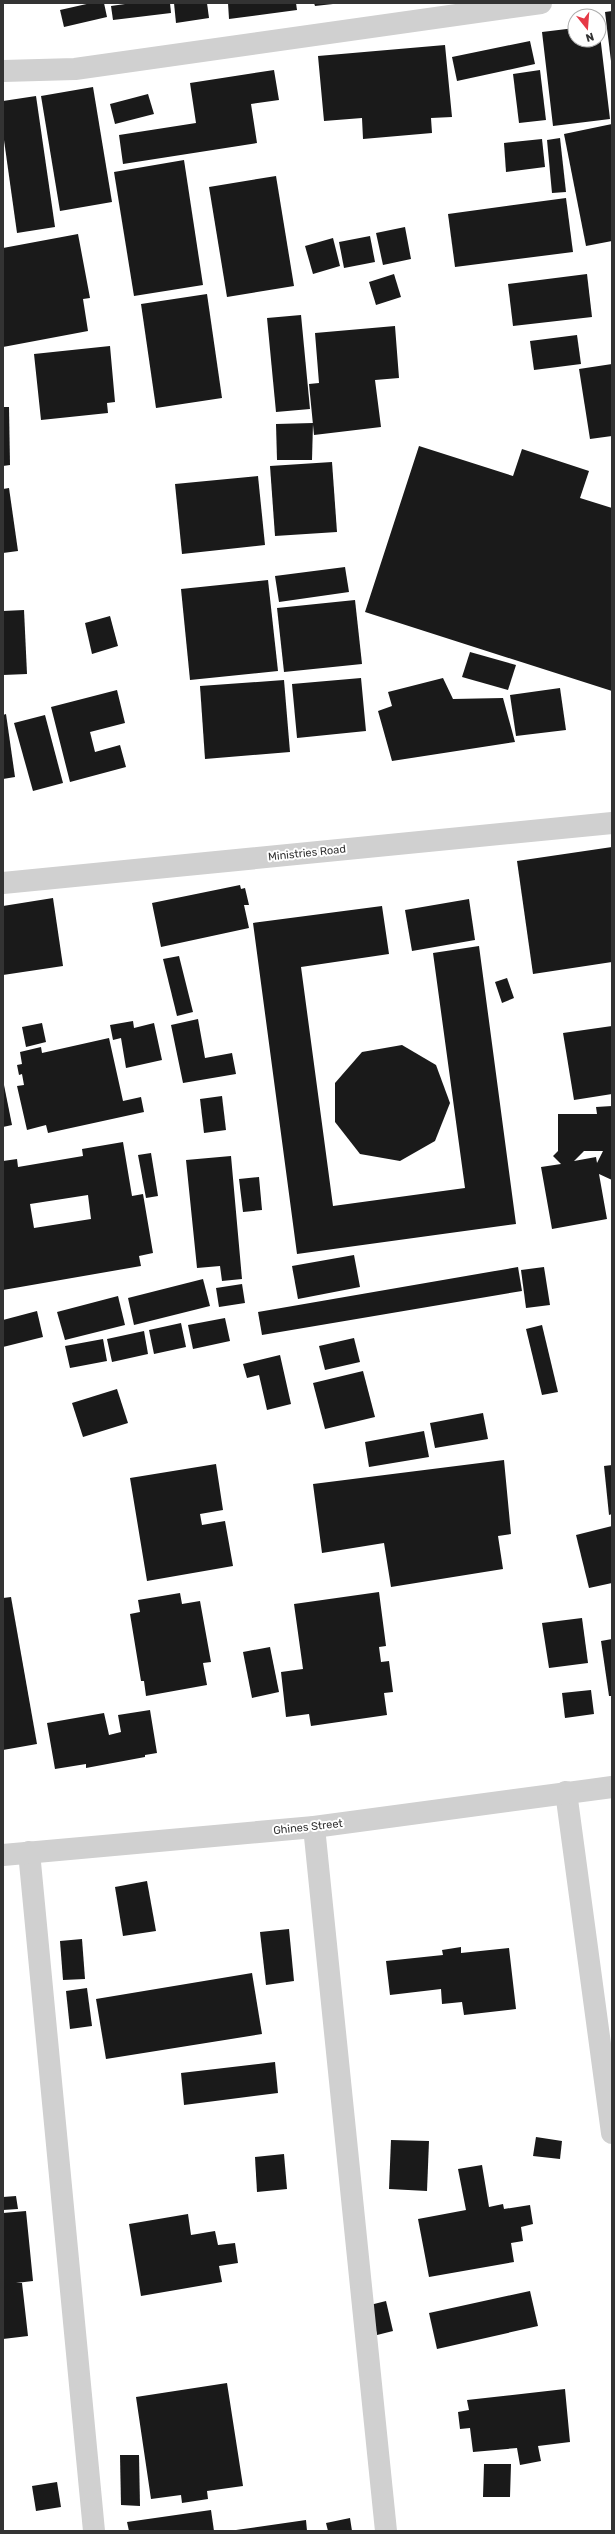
<svg xmlns="http://www.w3.org/2000/svg" width="615" height="2534" font-family="Rubik,sans-serif">
  <style>
    .building { fill: #1a1a1a; fill-rule: evenodd }
    .lines { fill: none; stroke-linecap: round; stroke-linejoin: round }
    .minor { stroke: #d0d0d0; stroke-width: 22 }
    .labels { text-anchor: middle; dominant-baseline: central; stroke-width: 4; stroke-linejoin: round; paint-order: stroke }
    .street-label { font-size: 11px; fill: #333; stroke: #fff }
  </style>
  <rect width="100%" height="100%" fill="#fff"/>
  <g class="building">
    <polygon points="91,3 104,3 107,17 64,27 60,10"/>
    <polygon points="132,3 170,3 171,13 113,20 111,6"/>
    <polygon points="174,3 207,3 209,18 176,23"/>
    <polygon points="228,3 296,3 297,10 229,19"/>
    <polygon points="314,3 333,3 333,4 315,6"/>
    <polygon points="612,11 612,60 611,61 605,12"/>
    <polygon points="575,28 575,40 599,40 600,35 610,119 553,126 542,32"/>
    <polygon points="530,41 535,64 457,81 452,57"/>
    <polygon points="445,45 452,117 431,118 432,133 363,139 362,118 324,121 318,56"/>
    <polygon points="274,70 279,100 251,104 257,143 123,164 119,135 196,123 190,83"/>
    <polygon points="540,70 546,120 519,123 513,74"/>
    <polygon points="93,87 112,202 60,211 41,96"/>
    <polygon points="148,94 154,114 115,124 110,104"/>
    <polygon points="36,96 55,227 17,233 3,133 3,101"/>
    <polygon points="612,124 612,241 586,246 564,134"/>
    <polygon points="560,138 566,192 552,193 547,140"/>
    <polygon points="542,139 545,167 506,172 504,143"/>
    <polygon points="184,160 203,285 134,296 114,172"/>
    <polygon points="276,176 294,286 227,297 209,187"/>
    <polygon points="566,198 573,252 455,267 448,214"/>
    <polygon points="405,227 411,259 383,265 376,233"/>
    <polygon points="78,234 90,298 83,299 88,331 3,347 3,248"/>
    <polygon points="370,236 375,262 344,268 339,242"/>
    <polygon points="333,238 340,266 313,274 305,246"/>
    <polygon points="394,274 401,297 376,305 369,282"/>
    <polygon points="587,274 592,317 513,326 508,284"/>
    <polygon points="207,294 222,398 156,408 141,304"/>
    <polygon points="301,315 310,409 276,412 267,318"/>
    <polygon points="395,326 399,378 375,380 381,427 314,435 309,384 319,383 315,333"/>
    <polygon points="577,335 581,364 534,370 530,341"/>
    <polygon points="110,346 115,402 107,403 108,413 41,420 34,354"/>
    <polygon points="612,364 612,436 590,439 579,369"/>
    <polygon points="3,407 9,407 10,465 3,466"/>
    <polygon points="313,423 312,460 277,460 276,424"/>
    <polygon points="419,446 513,476 522,449 589,471 580,498 612,508 612,691 365,612"/>
    <polygon points="332,462 337,532 275,536 270,466"/>
    <polygon points="258,476 265,545 182,554 175,484"/>
    <polygon points="9,488 18,551 3,553 3,489"/>
    <polygon points="345,567 349,592 279,602 275,576"/>
    <polygon points="268,580 278,671 190,680 181,589"/>
    <polygon points="355,600 362,664 284,672 277,608"/>
    <polygon points="24,610 27,674 3,675 3,611"/>
    <polygon points="110,616 118,646 92,654 85,623"/>
    <polygon points="470,652 516,665 508,690 462,677"/>
    <polygon points="361,678 366,731 297,738 292,684"/>
    <polygon points="443,678 453,699 503,698 515,742 392,761 378,711 392,706 388,692"/>
    <polygon points="284,680 290,752 205,759 200,686"/>
    <polygon points="560,688 566,730 516,736 510,695"/>
    <polygon points="117,690 125,723 90,732 95,752 120,745 126,767 70,782 51,707"/>
    <polygon points="6,714 15,777 3,779 3,715"/>
    <polygon points="45,715 63,783 33,791 14,723"/>
    <polygon points="612,847 612,962 533,974 517,861"/>
    <polygon points="240,885 241,889 245,888 249,905 244,905 249,928 161,947 152,903"/>
    <polygon points="53,898 63,966 3,975 3,906"/>
    <polygon points="469,899 475,940 412,951 405,910"/>
    <polygon points="382,906 389,954 301,967 333,1206 465,1188 433,953 479,946 516,1224 297,1254 253,923"/>
    <polygon points="179,956 193,1012 177,1016 163,959"/>
    <polygon points="507,978 514,998 502,1003 495,982"/>
    <polygon points="198,1019 205,1058 232,1053 236,1074 183,1083 171,1025"/>
    <polygon points="133,1021 134,1028 154,1023 162,1060 126,1068 121,1038 113,1040 110,1025"/>
    <polygon points="42,1023 46,1042 26,1047 22,1027"/>
    <polygon points="612,1026 612,1094 574,1100 563,1033"/>
    <polygon points="109,1038 123,1101 141,1097 144,1112 48,1133 46,1125 27,1130 17,1086 24,1085 22,1074 19,1075 17,1065 22,1064 20,1052 41,1047 42,1053"/>
    <polygon points="402,1045 436,1065 450,1103 435,1141 400,1161 360,1154 335,1122 335,1083 362,1052"/>
    <polygon points="3,1080 12,1125 3,1127"/>
    <polygon points="222,1096 226,1130 204,1133 200,1099"/>
    <path d="M612 1106V1180L599 1174 607 1219 552 1229 541 1167 561 1164 553 1156 558 1151V1114H597L596 1107ZM584 1151H603L597 1163 596 1157 574 1161Z"/>
    <path d="M123 1142 132 1196 143 1194 153 1253 139 1256 141 1266 3 1290V1161L17 1159 18 1167 83 1156 82 1149ZM88 1195 91 1219 34 1228 30 1204Z"/>
    <polygon points="151,1153 158,1196 146,1198 138,1155"/>
    <polygon points="231,1156 242,1279 222,1281 220,1266 197,1268 186,1160"/>
    <polygon points="259,1177 262,1210 243,1212 239,1179"/>
    <polygon points="354,1255 360,1287 298,1299 292,1266"/>
    <polygon points="518,1267 522,1291 262,1335 258,1312"/>
    <polygon points="544,1267 550,1305 526,1308 521,1270"/>
    <polygon points="203,1279 210,1306 134,1325 128,1298"/>
    <polygon points="242,1284 245,1303 219,1307 216,1288"/>
    <polygon points="118,1296 125,1325 65,1340 57,1312"/>
    <polygon points="37,1311 43,1337 3,1347 3,1320"/>
    <polygon points="225,1318 230,1341 193,1349 188,1325"/>
    <polygon points="181,1323 186,1347 154,1354 149,1330"/>
    <polygon points="542,1325 558,1392 542,1395 526,1329"/>
    <polygon points="144,1331 148,1354 112,1362 107,1339"/>
    <polygon points="354,1338 360,1362 325,1370 319,1346"/>
    <polygon points="103,1339 107,1361 70,1368 65,1346"/>
    <polygon points="280,1355 291,1404 267,1410 259,1375 247,1378 243,1364"/>
    <polygon points="363,1371 375,1417 325,1429 313,1383"/>
    <polygon points="117,1389 128,1423 83,1437 72,1403"/>
    <polygon points="483,1413 488,1439 435,1448 430,1423"/>
    <polygon points="424,1431 429,1457 369,1467 365,1442"/>
    <polygon points="504,1460 511,1534 498,1536 503,1569 391,1587 384,1543 322,1553 313,1484"/>
    <polygon points="216,1464 223,1510 200,1514 202,1525 225,1521 233,1566 147,1581 130,1478"/>
    <polygon points="612,1465 612,1514 609,1515 604,1466"/>
    <polygon points="612,1526 612,1583 589,1588 576,1535"/>
    <polygon points="379,1592 386,1646 379,1647 381,1662 389,1661 393,1692 384,1693 387,1715 311,1726 309,1714 286,1717 281,1672 303,1669 294,1604"/>
    <polygon points="180,1593 182,1604 200,1601 211,1662 203,1663 207,1685 146,1696 144,1681 141,1681 130,1614 140,1612 138,1600"/>
    <polygon points="11,1597 37,1744 3,1750 3,1598"/>
    <polygon points="582,1618 588,1663 549,1668 542,1623"/>
    <polygon points="612,1639 612,1696 609,1696 601,1641"/>
    <polygon points="270,1647 279,1692 252,1698 243,1652"/>
    <polygon points="591,1690 594,1714 565,1718 562,1693"/>
    <polygon points="150,1710 157,1753 145,1755 145,1757 86,1768 86,1764 55,1769 47,1723 104,1713 109,1735 121,1732 118,1715"/>
    <polygon points="147,1881 156,1931 123,1936 115,1887"/>
    <polygon points="289,1929 294,1981 266,1985 260,1932"/>
    <polygon points="82,1939 85,1979 63,1980 60,1941"/>
    <polygon points="461,1947 461,1953 509,1948 516,2009 464,2015 462,2002 442,2004 441,1989 390,1995 386,1961 443,1955 442,1950"/>
    <polygon points="252,1973 262,2034 106,2059 96,1999"/>
    <polygon points="87,1988 92,2026 70,2029 66,1991"/>
    <polygon points="275,2062 278,2093 184,2105 181,2073"/>
    <polygon points="536,2137 562,2141 560,2159 533,2156"/>
    <polygon points="391,2140 429,2141 427,2191 389,2189"/>
    <polygon points="284,2154 287,2189 257,2192 255,2157"/>
    <polygon points="482,2165 489,2207 503,2204 504,2209 530,2205 533,2224 521,2227 523,2241 511,2243 514,2262 429,2277 418,2219 466,2210 458,2169"/>
    <polygon points="16,2196 18,2209 3,2210 3,2197"/>
    <polygon points="26,2211 33,2281 16,2283 22,2283 28,2336 3,2339 3,2213"/>
    <polygon points="188,2214 191,2235 215,2231 218,2245 235,2243 238,2263 219,2266 222,2282 141,2296 129,2224"/>
    <polygon points="530,2291 538,2326 437,2349 429,2313"/>
    <polygon points="386,2301 393,2331 377,2335 370,2305"/>
    <polygon points="227,2383 243,2486 207,2491 208,2499 182,2503 181,2495 151,2499 136,2397"/>
    <polygon points="565,2389 570,2442 538,2446 541,2461 520,2465 517,2448 473,2452 470,2428 460,2429 458,2412 469,2410 467,2400"/>
    <polygon points="120,2455 139,2455 140,2506 121,2505"/>
    <polygon points="484,2464 511,2464 510,2497 483,2497"/>
    <polygon points="57,2482 61,2507 36,2511 32,2486"/>
    <polygon points="211,2510 214,2531 129,2531 127,2522"/>
    <polygon points="350,2518 352,2531 328,2531 326,2523"/>
    <polygon points="306,2520 307,2531 236,2531 236,2530"/>
  </g>
  <g class="lines">
    <g class="minor">
      <polyline points="3,71 75,69 541,3"/>
      <polyline points="3,883 612,823"/>
      <polyline points="566,1792 612,2133"/>
      <polyline points="314,1827 386,2531"/>
      <polyline points="29,1852 94,2531"/>
      <polyline points="3,1855 314,1827 612,1787"/>
    </g>
  </g>
  <g class="labels">
    <g class="street-label">
      <text transform="translate(307 853) rotate(-6)">Ministries Road</text>
      <text transform="translate(308 1827) rotate(-6)">Ghines Street</text>
    </g>
  </g>
  <rect width="615" height="2534" fill="none" stroke="#333333" stroke-width="8"/>
  <g transform="translate(587 28) rotate(163)"><circle r="19" fill="#ffffff" stroke="#adadad"/>
  <path d="M0-3L7 15L0 10L-7 15Z" fill="#e63946"/>
  <text y="-6" font-size="11" font-weight="bold" text-anchor="middle" fill="#333333">N</text>
  </g>
</svg>
